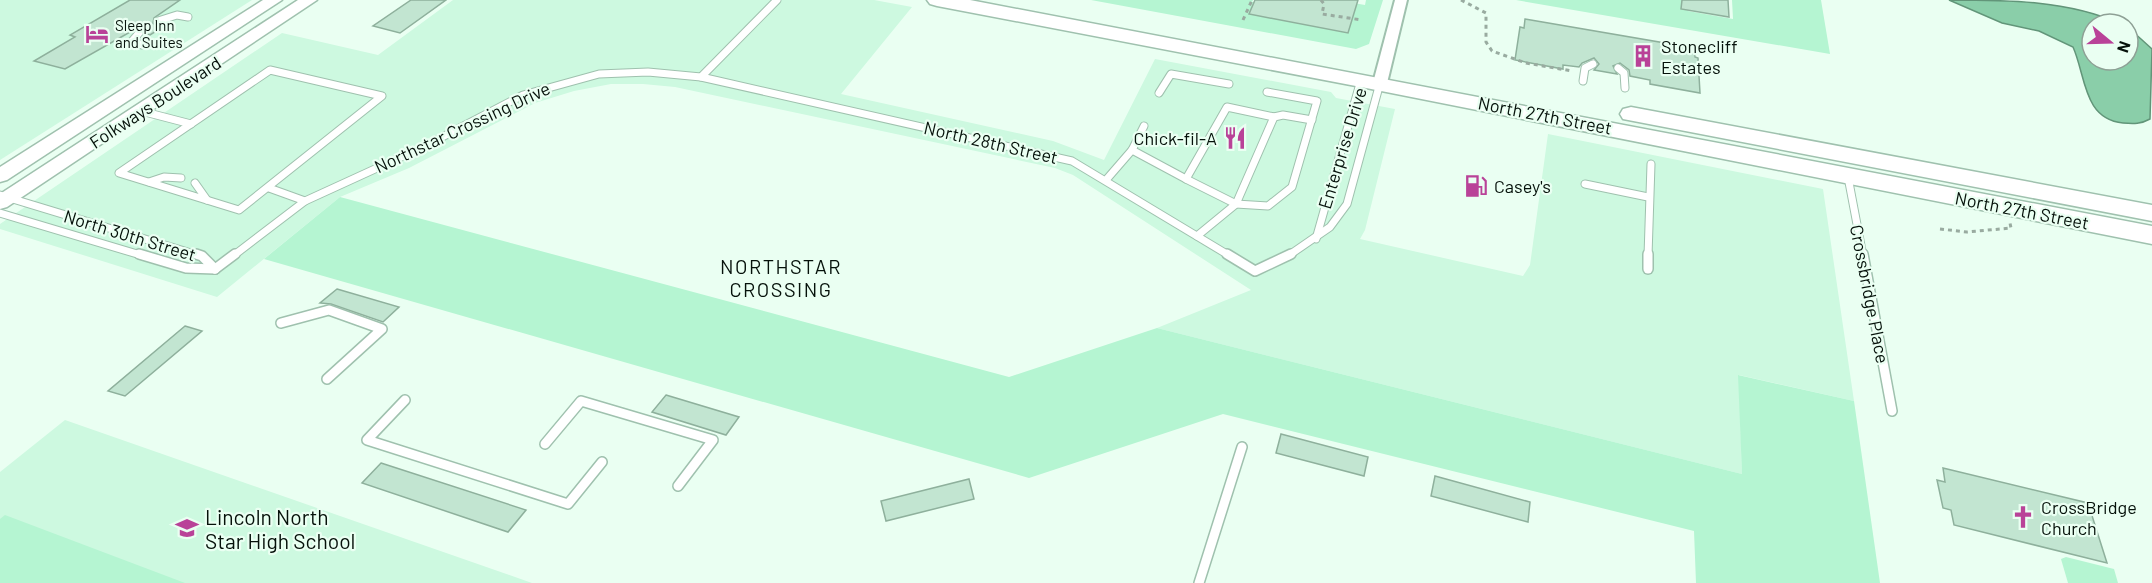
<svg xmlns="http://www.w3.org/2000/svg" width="2152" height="583" font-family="Barlow,sans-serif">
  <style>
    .built { fill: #cdf9e0 }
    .green { fill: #b5f5d2 }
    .water { fill: #8acea9; stroke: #629579; stroke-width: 1.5 }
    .building { fill: #c2e5d1; stroke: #8eb09c; stroke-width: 1.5 }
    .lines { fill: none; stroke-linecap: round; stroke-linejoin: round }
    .service-far1-casing { stroke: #9fc1ae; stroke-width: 9 }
    .service-casing { stroke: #9fc1ae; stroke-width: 12 }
    .minor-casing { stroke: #9fc1ae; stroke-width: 4 }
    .tertiary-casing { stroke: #9fc1ae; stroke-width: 3 }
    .primary-casing { stroke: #9fc1ae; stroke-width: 3 }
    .path { stroke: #99aba0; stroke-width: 3; stroke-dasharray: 4 4; stroke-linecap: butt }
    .service-far1 { stroke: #fff; stroke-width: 7 }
    .service { stroke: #fff; stroke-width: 9 }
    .minor { fill: #fff; fill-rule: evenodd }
    .tertiary { fill: #fff; fill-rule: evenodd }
    .primary { fill: #fff; fill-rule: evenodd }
    .labels { text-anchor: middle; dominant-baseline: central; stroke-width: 4.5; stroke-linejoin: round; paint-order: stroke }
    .far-poi-label { font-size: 15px; fill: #05110a; stroke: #eafff2; text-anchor: start }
    .poi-label { font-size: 18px; fill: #05110a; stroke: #eafff2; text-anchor: start }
    .street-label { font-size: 18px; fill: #05110a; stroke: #eafff2 }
    .neighbourhood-label { font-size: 20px; letter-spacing: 1.5px; fill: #05110a; stroke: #eafff2 }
    .near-poi-label { font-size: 21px; fill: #05110a; stroke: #eafff2; text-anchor: start }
  </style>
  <rect width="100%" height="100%" fill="#eafff2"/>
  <g class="built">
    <polygon points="0,0 252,0 0,160"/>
    <polygon points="453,0 874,0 912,7 841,94 1053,141 1104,160 1155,59 1331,92 1336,98 1395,109 1365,230 1360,239 1523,276 1530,265 1548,134 1823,189 1854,401 1739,375 1742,474 1157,328 1251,290 1073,175 1055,168 675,87 643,84 611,84 574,91 535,103 409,168 340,197 217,297 0,229 0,224 282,33 378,55"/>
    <polygon points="65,420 532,583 0,583 0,472"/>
  </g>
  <g class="green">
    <polygon points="1091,0 1253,0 1252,2 1316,14 1336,0 1365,5 1366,0 1383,0 1369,44 1356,49"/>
    <polygon points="1516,0 1687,0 1688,11 1733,19 1732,0 1821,0 1830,54"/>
    <polygon points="340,197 1009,377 1157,328 1742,474 1738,375 1854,401 1880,583 1696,583 1694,531 1223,414 1029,478 264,259"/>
    <polygon points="5,515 185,583 0,583 0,519"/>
    <polygon points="2066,557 2114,569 2118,583 2068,583 2061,559"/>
  </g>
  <path class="water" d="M1949 0C2006 0 2068 0 2121 24H2092V60H2128V28L2130 29 2152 49 2150 119C2141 124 2134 124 2123 123 2083 119 2086 76 2073 47L2039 31 2002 23Z"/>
  <g class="building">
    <polygon points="130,0 180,0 154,18 153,23 156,26 169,23 150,35 144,34 142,28 137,28 65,69 34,61 75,37 70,35"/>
    <polygon points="411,0 446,0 400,33 373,26"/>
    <polygon points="1255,0 1358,0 1348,33 1249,14"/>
    <polygon points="1682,0 1728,0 1729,17 1681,9"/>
    <polygon points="1525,19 1694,48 1695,57 1698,58 1700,93 1650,84 1650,80 1630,76 1629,70 1620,63 1613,66 1617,74 1594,70 1599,64 1594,58 1582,63 1579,67 1563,65 1563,69 1515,60 1520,27 1524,28"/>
    <polygon points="337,289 399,307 383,322 331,304 320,303"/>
    <polygon points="185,326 202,331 125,396 108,391"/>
    <polygon points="666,395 739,417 726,435 652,412"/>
    <polygon points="1281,434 1368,457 1364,476 1276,453"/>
    <polygon points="381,463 526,510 508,532 362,483"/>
    <polygon points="1943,468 2088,503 2107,563 1954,525 1951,510 1943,508 1937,480 1945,482"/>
    <polygon points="1435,476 1530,502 1528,522 1431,496"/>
    <polygon points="969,479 974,499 886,521 881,501"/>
  </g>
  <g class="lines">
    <g class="service-far1-casing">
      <g id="service-far1">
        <polyline points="158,21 177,15 188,17"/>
        <polyline points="139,33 132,41 142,45"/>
        <polyline points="1618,68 1624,73 1625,88"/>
        <polygon points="270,70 382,96 239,210 119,173"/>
        <polyline points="701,77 1072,161 1230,256"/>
        <polyline points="1583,81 1585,68 1593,64"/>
        <polyline points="1159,93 1171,74 1229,84"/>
        <polyline points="141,111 191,124"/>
        <polyline points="1274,117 1283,115 1312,120"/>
        <polyline points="1132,150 1186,179 1227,107 1274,117 1236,204 1197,236"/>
        <polyline points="1848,177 1863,256"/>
        <polyline points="1186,179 1236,204 1268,206 1292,187 1317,101 1267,92"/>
        <polyline points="1106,180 1132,150 1144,126"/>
        <polyline points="149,182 164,177 181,178"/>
        <polyline points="195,183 207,200"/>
        <polyline points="1585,184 1648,197"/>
        <polyline points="269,188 305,201"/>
        <polyline points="0,195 201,256"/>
        <polyline points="0,213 144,256"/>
        <polyline points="1316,239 1361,80"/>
        <polyline points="233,256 305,201 423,147 523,95 599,74 648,72 701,77 777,0"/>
        <polyline points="1288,256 1330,227 1347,204 1380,83"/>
        <polyline points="1648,256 1651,164"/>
      </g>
    </g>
    <g class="service-casing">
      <g id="service">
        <polyline points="139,254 186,268 215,269"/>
        <polyline points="196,254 202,256 215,269"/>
        <polyline points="1227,254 1255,271 1291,254"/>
        <polyline points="1863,254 1892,411"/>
        <polyline points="215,269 235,254"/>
        <polyline points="1648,269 1648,254"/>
        <polyline points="281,323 329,310 382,329 327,379"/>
        <polyline points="405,400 367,440 568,504 602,462"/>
        <polyline points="545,444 581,401 713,440 678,486"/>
        <polyline points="1199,583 1242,447"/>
      </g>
    </g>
    <g class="minor-casing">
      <polygon id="minor" points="1395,0 1407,0 1387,83 1380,87 1373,83"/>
    </g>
    <g class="tertiary-casing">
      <g id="tertiary">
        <polygon points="263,0 282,0 7,180 0,182 0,167"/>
        <polygon points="298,0 317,0 7,207 0,209 0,194"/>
      </g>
    </g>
    <g class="primary-casing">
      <g id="primary">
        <polygon points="927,0 970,0 2152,226 2152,244 1361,87 937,6 930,4"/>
        <polygon points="1631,107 2152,205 2152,221 1623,119 1620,114 1623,109"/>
      </g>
    </g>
    <g class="path">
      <polyline points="1321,0 1324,4 1322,14 1362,20"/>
      <polyline points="1461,0 1486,13 1486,42 1492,51 1526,63 1572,71"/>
      <polyline points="1243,20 1252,0"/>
      <polyline points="1940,229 1967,232 2011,228 2010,223"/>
    </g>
    <use href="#service-far1" class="service-far1"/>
    <use href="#service" class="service"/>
    <use href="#minor" class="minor"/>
    <use href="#tertiary" class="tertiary"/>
    <use href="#primary" class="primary"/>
  </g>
  <defs>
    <g id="hotel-bare" transform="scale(1.8)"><path d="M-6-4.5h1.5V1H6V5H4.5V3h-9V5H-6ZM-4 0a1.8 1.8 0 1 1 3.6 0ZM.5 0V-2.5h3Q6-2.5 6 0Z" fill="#b94298" stroke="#eafff2" stroke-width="2.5" paint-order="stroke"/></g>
    <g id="building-bare" transform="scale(1.8)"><path d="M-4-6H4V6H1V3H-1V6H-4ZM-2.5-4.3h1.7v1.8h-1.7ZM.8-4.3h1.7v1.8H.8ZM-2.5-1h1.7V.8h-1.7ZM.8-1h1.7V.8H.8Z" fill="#b94298" stroke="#eafff2" stroke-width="2.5" paint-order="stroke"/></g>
    <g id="restaurant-bare" transform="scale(1.8)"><path d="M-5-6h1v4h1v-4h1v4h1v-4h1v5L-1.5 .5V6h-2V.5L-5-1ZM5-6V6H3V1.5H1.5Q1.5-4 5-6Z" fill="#b94298" stroke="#eafff2" stroke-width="2.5" paint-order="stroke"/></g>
    <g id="fuel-bare" transform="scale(1.8)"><path d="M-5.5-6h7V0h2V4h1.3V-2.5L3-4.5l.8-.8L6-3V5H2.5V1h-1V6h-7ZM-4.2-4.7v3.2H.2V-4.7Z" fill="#b94298" stroke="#eafff2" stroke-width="2.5" paint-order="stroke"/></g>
    <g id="church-bare" transform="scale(1.8)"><path d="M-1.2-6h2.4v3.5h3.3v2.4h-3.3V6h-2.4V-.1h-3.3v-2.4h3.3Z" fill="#b94298" stroke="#eafff2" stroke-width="2.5" paint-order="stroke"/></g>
    <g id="school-bare" transform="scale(1.8)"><path d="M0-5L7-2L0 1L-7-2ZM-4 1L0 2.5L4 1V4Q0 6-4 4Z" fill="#b94298" stroke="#eafff2" stroke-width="2.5" paint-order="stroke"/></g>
  </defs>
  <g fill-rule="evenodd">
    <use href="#hotel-bare" x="97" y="34"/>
    <use href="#building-bare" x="1643" y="56"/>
    <use href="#restaurant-bare" x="1235" y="138"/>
    <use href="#fuel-bare" x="1476" y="186"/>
    <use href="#church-bare" x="2023" y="517"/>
    <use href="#school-bare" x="187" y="528"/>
  </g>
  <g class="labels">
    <g class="far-poi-label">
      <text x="115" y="25">Sleep Inn<tspan x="115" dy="17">and Suites</tspan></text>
    </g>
    <g class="poi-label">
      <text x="1661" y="46">Stonecliff<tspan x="1661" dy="21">Estates</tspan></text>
      <text x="1217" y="138" text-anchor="end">Chick-fil-A</text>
      <text x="1494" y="186">Casey's</text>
      <text x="2041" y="507">CrossBridge<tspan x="2041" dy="21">Church</tspan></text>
    </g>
    <g class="street-label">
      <text transform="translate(155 102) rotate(-33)">Folkways Boulevard</text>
      <text transform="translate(1545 115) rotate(11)">North 27th Street</text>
      <text transform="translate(462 127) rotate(-25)">Northstar Crossing Drive</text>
      <text transform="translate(991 142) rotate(13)">North 28th Street</text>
      <text transform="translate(1342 148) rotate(-73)">Enterprise Drive</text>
      <text transform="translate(2022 210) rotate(11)">North 27th Street</text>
      <text transform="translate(130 235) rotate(17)">North 30th Street</text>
      <text transform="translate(1870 294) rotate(79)">Crossbridge Place</text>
    </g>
    <g class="neighbourhood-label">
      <text x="781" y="266">NORTHSTAR<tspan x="781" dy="23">CROSSING</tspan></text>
    </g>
    <g class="near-poi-label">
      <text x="205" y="516">Lincoln North<tspan x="205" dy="24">Star High School</tspan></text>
    </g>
  </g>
  <g transform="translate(2110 42) rotate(109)"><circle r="28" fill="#eafff2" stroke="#8ea095" stroke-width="1.5"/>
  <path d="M0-4.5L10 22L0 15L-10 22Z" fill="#b94298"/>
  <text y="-9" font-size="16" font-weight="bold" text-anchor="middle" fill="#05110a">N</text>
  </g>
</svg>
